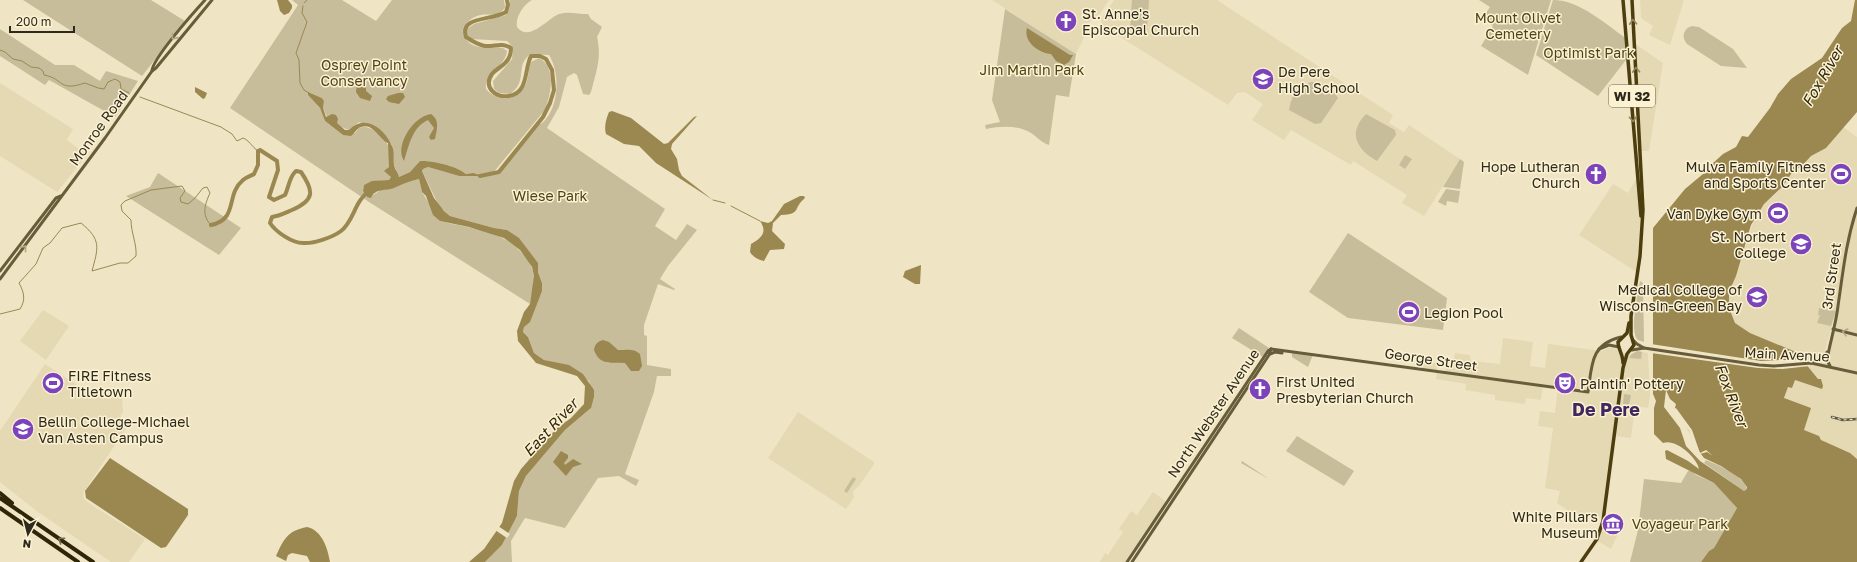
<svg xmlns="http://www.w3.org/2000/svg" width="1857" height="562" font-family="'Golos Text',sans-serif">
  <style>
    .built { fill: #e5d9b3 }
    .green { fill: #c8bd9b }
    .water { fill: #9a8850; fill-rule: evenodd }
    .pier { fill: #efe5c5 }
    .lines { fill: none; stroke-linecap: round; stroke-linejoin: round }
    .stream { stroke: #9a8850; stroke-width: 1 }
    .river { stroke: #9a8850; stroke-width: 4 }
    .secondary { stroke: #685d3a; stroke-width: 3 }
    .primary { stroke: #4c3e0e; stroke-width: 3.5 }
    .motorway { stroke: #2f2608; stroke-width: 4 }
    .rail-casing { stroke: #5c5746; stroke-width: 2.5 }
    .rail { stroke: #fcf2d2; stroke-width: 1; stroke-dasharray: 3; stroke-linecap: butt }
    .oneway { stroke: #92865c }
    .oneway2 { stroke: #b2a886 }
    .oneway3 { stroke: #776d4f }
    .labels { text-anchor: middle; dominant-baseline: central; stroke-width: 3; stroke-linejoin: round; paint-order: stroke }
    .shield { fill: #fcf2d2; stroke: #6b6553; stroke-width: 1 }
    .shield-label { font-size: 13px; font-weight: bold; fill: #2d291d }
    .poi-label { font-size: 14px; fill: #2d291d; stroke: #fcf2d2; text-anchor: start }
    .park-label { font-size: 14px; fill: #4f4215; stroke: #fcf2d2 }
    .street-label { font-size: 14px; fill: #2d291d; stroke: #fcf2d2 }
    .water-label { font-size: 15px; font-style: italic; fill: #31290f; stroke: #fcf2d2 }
    .district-label { font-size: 18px; font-weight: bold; fill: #412760; stroke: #fcf2d2 }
  </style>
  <rect width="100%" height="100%" fill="#efe5c5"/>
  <g class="built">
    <polygon points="992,0 1109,0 1100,14 1093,17 1090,21 1089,27 1076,54"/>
    <polygon points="1114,0 1217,0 1393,115 1389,123 1404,132 1409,125 1460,159 1424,216 1402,203 1407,195 1353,161 1351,165 1291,130 1284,140 1252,120 1263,104 1245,92 1237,93 1228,105 1103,26 1101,20"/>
    <polygon points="1640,0 1684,0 1670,45 1649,35 1653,26 1641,18"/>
    <polygon points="1634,43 1663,63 1649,151 1641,151"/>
    <polygon points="0,83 73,129 67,140 87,155 57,192 0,156"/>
    <polygon points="1843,127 1857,137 1857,459 1850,453 1821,440 1819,436 1803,430 1784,399 1788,387 1795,380 1822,389 1818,379 1804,364 1823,358 1829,348 1836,311 1824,355 1818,359 1802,361 1796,352 1750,333 1735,323 1729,308 1728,298 1755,217 1764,204 1783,186 1793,171 1801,167 1811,156 1826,148"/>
    <polygon points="1638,176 1642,220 1638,273 1579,235 1613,184 1628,193"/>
    <polygon points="43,310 69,326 46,360 20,341"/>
    <polygon points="1503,338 1533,342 1530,366 1545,368 1548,344 1602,351 1611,347 1617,349 1620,353 1630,354 1639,351 1648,353 1650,395 1648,408 1635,406 1631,438 1615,436 1603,517 1571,513 1557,503 1560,491 1545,488 1553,428 1538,426 1540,411 1555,413 1558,387 1543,385 1541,400 1526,398 1525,404 1495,400 1495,395 1465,390 1466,384 1436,379 1437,371 1422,369 1423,361 1438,363 1437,371 1445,372 1447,360 1448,358 1454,359 1455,353 1470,355 1471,361 1500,364"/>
    <polygon points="45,364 89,393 103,398 122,397 123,413 121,415 121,419 125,422 131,421 83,493 84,499 89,503 145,539 129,562 111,562 38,512 0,482 0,431"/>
    <polygon points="798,412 874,462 874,464 859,486 853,491 854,497 846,509 768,458"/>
    <polygon points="1153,492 1168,503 1129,562 1100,562 1105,553 1108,555 1123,532 1119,529 1131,511 1137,515"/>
    <polygon points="1601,530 1618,534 1611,549 1596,540"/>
  </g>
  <g class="green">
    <polygon points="23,0 151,0 185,21 142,76"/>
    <path d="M292 0H342L376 21 392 0H504L505 7C499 19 486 12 477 16 470 19 459 26 464 36 472 52 489 46 503 48L507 51C506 66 484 73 486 89 497 102 516 102 525 86 529 79 528 69 531 62L539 58C557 67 551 96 544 111L493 173 496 172 537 122 541 124C559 110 561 74 549 55L531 54C514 65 529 81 510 94L499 93 494 89 493 81 512 59 513 47 507 41 471 39 467 35V29L474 24 506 15 509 9 510 0H532C524 4 515 17 517 27 529 43 548 18 559 14 570 11 577 14 588 14L591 19 602 27 597 37C602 58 596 72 591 92L589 95 583 94 577 75 574 73 567 77 559 107 547 128 665 209 655 226 676 240 687 224 697 230 668 266 660 279 675 289 674 290 658 284 644 325V335L647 336V365L671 369V376H657L654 392 625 474 639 480 636 486 619 476 598 478 565 528 525 518 511 541 512 562H485L502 545 517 516 519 491 526 476 565 430 590 409 594 397 589 381 556 363 544 360 534 353 528 337 523 332 524 327 542 291V283L538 272V263L507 230 494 228 450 216 439 206 422 171 423 169 428 167 459 176 473 173 466 174C458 166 431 160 420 161L410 172 399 177 394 165 392 145 382 132 359 122 349 130C343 129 333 121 327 117L323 108 324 101 322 98 308 92V95L320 108 325 121 343 135 355 133 359 128C369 123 384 136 388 145 391 150 390 161 389 167L387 170 391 177 389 180 379 181 364 185 363 191 367 195H373L381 190 393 188 404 183 419 179 422 192 440 221C470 229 506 230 525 257 530 263 533 269 534 277 534 286 532 295 530 304L369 202 230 108 298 5Z"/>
    <polygon points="1132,0 1149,0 1147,30 1130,29"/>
    <polygon points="1479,0 1551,0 1528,75 1481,46 1493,26 1482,19 1490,7"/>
    <path d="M1553 0C1580 0 1605 24 1627 39L1629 56 1598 96 1536 55Z"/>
    <path d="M1005 9 1076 54 1069 97 1056 95 1049 145C1042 143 1037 137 1031 133 1017 125 1002 126 986 129L985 125 1000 122 992 100Z"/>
    <path d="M1692 26 1699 27 1733 49 1747 68 1721 66 1687 44C1681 37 1683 29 1692 26Z"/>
    <polygon points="0,29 55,65 74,65 100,81 106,71 138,81 115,117 49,80 45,85 0,56"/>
    <path d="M1311 82C1324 82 1331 87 1338 98L1321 123 1315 124 1289 110C1292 95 1296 87 1311 82Z"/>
    <path d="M1366 114 1395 130 1396 135 1377 161C1357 150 1347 133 1366 114Z"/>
    <polygon points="1405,155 1412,159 1405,169 1399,165"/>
    <polygon points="1460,159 1464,162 1460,189 1443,187"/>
    <polygon points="158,173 241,228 219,255 126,196 150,187"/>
    <polygon points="1446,189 1460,191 1458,203 1447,201 1446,206 1438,202"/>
    <polygon points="1348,233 1447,298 1443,330 1348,318 1309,292"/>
    <path d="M1640 281 1643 283 1644 342 1638 340C1629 332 1638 293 1640 281Z"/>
    <polygon points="1819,308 1836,311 1831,326 1817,323 1820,315 1818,315"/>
    <polygon points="1239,328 1269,348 1263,357 1232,338"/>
    <polygon points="1637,351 1642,352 1641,359 1629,358 1632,354"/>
    <polygon points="1292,352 1313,355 1308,367 1292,357"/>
    <polygon points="1624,394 1631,395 1629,405 1623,404"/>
    <polygon points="1297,436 1354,471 1344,486 1286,451"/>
    <path d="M1706 460C1718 465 1744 476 1747 489L1744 491 1704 463Z"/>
    <polygon points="1242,461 1266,477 1267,478 1241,463"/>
    <polygon points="1691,470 1696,475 1714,483 1737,508 1714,548 1709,551 1701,562 1630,562 1638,530 1644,479 1681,483 1688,471"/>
    <polygon points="853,477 856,479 847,493 844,491"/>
  </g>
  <g class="water">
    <polygon points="277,0 288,0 292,5 292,8 289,13 284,15 280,11"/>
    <path d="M1855 0H1857V112L1826 148 1811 156 1801 167 1793 171 1783 186 1764 204 1751 225 1736 276 1729 292V308L1735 323 1750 333 1796 352 1818 379H1821L1823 386 1822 389 1795 380 1792 388 1788 387 1784 398 1811 408 1804 430 1819 436 1821 440 1850 453 1857 459V562H1701L1709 551 1714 548 1737 508 1714 483 1666 459 1665 451 1667 450 1688 461 1699 469C1697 457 1675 438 1663 443L1654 434V408L1656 401 1653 394V228L1685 189 1703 174 1711 171 1712 164 1723 154 1736 147 1742 136 1748 137 1770 108 1778 94 1791 79 1822 58 1842 28 1851 21ZM1666 390 1670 399 1676 404 1675 408 1693 438 1698 450 1704 458 1721 466 1741 479 1747 487V489L1744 491 1700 461 1686 446 1680 428 1664 407Z"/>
    <path d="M1027 28 1070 55H1073L1069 62 1064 65 1056 61 1051 54C1039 53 1023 42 1027 28Z"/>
    <polygon points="362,80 366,82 366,91 372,96 370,101 360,98 356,92 357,84"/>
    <polygon points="195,87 207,93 205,98 203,99 195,92"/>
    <path d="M308 92 322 98 324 101 323 108 326 117 332 114 336 115 338 119 337 123 345 130H349C364 114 383 127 391 144 395 150 393 158 394 165 395 170 398 172 399 177L410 172 420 161C431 160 458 166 466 174L473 173 483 176H459L428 167 423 169 422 171 434 198 444 211 450 216 494 228 507 230 519 238 538 263V272L542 283V291L530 322 524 327 523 332 528 337 534 353 544 360 569 365 583 374 594 390V397L591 408 565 430 526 476 519 491 517 516 502 545 485 562H469L484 549 502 523 514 481 521 469 557 428 571 418 584 404 585 386 577 376 536 363 518 341 517 331 524 312 530 304 534 276 532 267 520 250 504 238 469 227 440 221 433 215 426 196 422 192 419 179C410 181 402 184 394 188 386 191 375 188 371 198L367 197 363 191 364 185 372 181 389 180 391 177 384 171 389 167 388 143C380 140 373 122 361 127 357 128 355 133 351 136L343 135 325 121 320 108 308 95Z"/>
    <polygon points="398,93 403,93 405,97 399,104 389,102 386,99 388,96"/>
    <path d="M612 111 631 118 664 144 668 143 694 117 697 116 672 144 671 149 677 159 679 170 682 176 713 200 656 163 639 146 624 144 606 134C604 127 606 119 609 112Z"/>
    <path d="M431 114C440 120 437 129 435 139L431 140 429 137 434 128 428 120C412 127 409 146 404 161 394 145 414 116 431 114Z"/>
    <path d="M800 196H804L805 198C792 209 802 214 781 215L773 223 772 231 785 244 784 249 770 250 764 261C758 260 753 257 750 252L751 244C761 238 768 233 760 221L768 223 772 221 784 204Z"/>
    <polygon points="921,265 920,284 915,284 903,277 905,271"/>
    <polygon points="1406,308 1412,309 1412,311 1415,313 1415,316 1405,315 1403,313"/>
    <path d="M603 340 609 342 618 350C628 350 633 348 640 354L642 366 639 371H631L625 363C611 362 600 366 594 350 595 344 597 342 603 340Z"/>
    <polygon points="561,451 568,455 568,458 564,463 565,465 573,459 582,464 573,467 566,476 553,462"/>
    <polygon points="110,458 188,509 188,515 166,547 161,548 86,498 85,491"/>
    <path d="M307 527C322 530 328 549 330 562H310L307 556 292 553 288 555 286 561 276 556C284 539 287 531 307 527Z"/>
  </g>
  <g class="pier">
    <polygon points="1651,344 1761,361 1804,359 1810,366 1782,369 1758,368 1651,353"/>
    <polygon points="1676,408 1692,430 1700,453 1706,450 1713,456 1707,452 1700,454 1704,461 1698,454 1689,431 1673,410"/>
    <polygon points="498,526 510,534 507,538 495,530"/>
  </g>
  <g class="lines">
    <g class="stream">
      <polyline points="304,3 307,0"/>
      <polyline points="303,6 302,13 307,22 296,53 299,60 300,83 304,90 309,93"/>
      <path d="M0 50 5 52 13 59 22 61 31 67 39 68 43 71 44 75C65 79 58 92 85 83L98 88 104 89 108 82 115 79 120 82 121 89 129 93"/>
      <path d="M140 97 221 127 232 134 237 141 243 138C249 140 252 147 258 151"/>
      <polyline points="713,200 725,203"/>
      <polyline points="731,206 760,221"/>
      <path d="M0 314 20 309C26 300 24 292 19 283L36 264 43 248 50 243 62 228 81 223C102 240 98 248 92 271L120 263H128L136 256C137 244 131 233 131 220L122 211 121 205 125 201 151 190 182 186 185 191 180 198 181 202 188 204 195 198 203 188 207 187 210 193C205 204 201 215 211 225"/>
    </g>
    <g class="river">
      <path d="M480 176 499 172 543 117 550 103 554 90 552 70 546 59 540 56H531C524 69 529 93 509 96 495 98 483 87 492 74 496 69 502 67 506 62 510 58 511 54 511 48 501 42 495 47 485 46 478 45 472 41 466 37 459 16 491 21 506 12L508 5 507 0"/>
      <path d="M211 225C239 219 225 195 243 180 246 177 251 176 254 174L258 165V151L260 150 277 161 278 170 269 197 274 200 285 195C289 187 289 177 296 171L301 172C314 191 315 200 292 210 285 213 279 216 272 217L270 223C276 232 292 243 303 243 314 244 333 237 341 231 354 221 354 202 369 191"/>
    </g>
    <g class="secondary">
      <path d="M152 71C152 59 195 11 205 0"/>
      <polyline points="0,271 56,198 61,196"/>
      <polyline points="0,279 105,138 152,71 156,68 212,0"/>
      <polyline points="1833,329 1857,335"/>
      <polyline points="1633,340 1637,344 1644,348"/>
      <path d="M1271 349 1588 392C1592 366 1590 344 1621 337"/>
      <polyline points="1599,349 1609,345 1619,347"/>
      <polyline points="1632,350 1644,348 1759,365 1774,366 1811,363 1857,373"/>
      <polyline points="1270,354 1275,352 1282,353"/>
      <polyline points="1811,363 1823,358 1827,352"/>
      <path d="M1830 366 1827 360C1830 342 1836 324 1838 306 1843 272 1846 241 1857 208"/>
      <polyline points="1127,562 1268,351 1271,349"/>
      <polyline points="1132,562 1269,355 1271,349"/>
    </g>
    <g class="primary">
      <polyline points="1623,0 1641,216"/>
      <path d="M1623 363C1623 354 1618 349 1618 342L1627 333 1629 323"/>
      <polyline points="1581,562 1597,539 1603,521 1623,368 1627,354 1634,345 1631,335 1631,316 1640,256 1643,210 1632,0"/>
    </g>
    <g class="motorway">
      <polyline points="0,493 12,503"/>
      <polyline points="0,498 93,562"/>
      <polyline points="0,508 78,562"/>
    </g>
    <g class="rail-casing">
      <polyline id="rail" points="1832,417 1843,420 1857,419"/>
    </g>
    <use href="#rail" class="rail"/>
  </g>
  <defs><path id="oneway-chevron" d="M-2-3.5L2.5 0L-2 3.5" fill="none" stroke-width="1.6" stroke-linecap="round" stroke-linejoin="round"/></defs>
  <g class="oneway">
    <use href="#oneway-chevron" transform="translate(1633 22) rotate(-93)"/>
    <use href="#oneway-chevron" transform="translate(1636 70) rotate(-93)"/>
    <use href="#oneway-chevron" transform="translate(1633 119) rotate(85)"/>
  </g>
  <g class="oneway2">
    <use href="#oneway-chevron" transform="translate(174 37) rotate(129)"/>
    <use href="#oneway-chevron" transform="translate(24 248) rotate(-52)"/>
    <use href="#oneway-chevron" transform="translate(1845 332) rotate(-166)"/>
  </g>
  <use class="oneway3" href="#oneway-chevron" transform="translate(61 540) rotate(-145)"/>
  <defs>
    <g id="church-disc" transform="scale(1.15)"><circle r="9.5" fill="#7d43ba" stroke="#fcf2d2"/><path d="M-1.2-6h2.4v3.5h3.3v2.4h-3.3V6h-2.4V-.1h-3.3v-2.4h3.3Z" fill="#fff"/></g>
    <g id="school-disc" transform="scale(1.15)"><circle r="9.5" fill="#7d43ba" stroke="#fcf2d2"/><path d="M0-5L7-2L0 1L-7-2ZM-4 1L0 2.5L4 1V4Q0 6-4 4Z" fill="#fff"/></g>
    <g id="stadium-disc" transform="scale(1.15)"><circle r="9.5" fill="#7d43ba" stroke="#fcf2d2"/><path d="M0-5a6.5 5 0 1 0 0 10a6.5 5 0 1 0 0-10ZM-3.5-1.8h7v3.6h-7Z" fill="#fff"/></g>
    <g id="university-disc" transform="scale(1.15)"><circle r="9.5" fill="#7d43ba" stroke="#fcf2d2"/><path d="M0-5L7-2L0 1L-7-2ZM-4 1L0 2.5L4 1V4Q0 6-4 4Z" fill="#fff"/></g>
    <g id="theatre-disc" transform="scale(1.15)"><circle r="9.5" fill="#7d43ba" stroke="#fcf2d2"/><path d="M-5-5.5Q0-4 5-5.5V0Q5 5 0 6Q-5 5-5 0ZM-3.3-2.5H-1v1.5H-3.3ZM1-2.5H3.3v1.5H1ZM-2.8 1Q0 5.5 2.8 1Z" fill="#fff"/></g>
    <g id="museum-disc" transform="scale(1.15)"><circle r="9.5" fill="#7d43ba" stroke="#fcf2d2"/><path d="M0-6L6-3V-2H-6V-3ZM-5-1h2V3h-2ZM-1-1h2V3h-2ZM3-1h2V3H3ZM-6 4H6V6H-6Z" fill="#fff"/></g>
  </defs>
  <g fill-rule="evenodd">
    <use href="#church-disc" x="1066" y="21"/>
    <use href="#school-disc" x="1263" y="79"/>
    <use href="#church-disc" x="1596" y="174"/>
    <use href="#stadium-disc" x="1841" y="174"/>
    <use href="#stadium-disc" x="1778" y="213"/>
    <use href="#university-disc" x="1801" y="244"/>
    <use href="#university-disc" x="1757" y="297"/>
    <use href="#stadium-disc" x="1409" y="312"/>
    <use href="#stadium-disc" x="53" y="383"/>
    <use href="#theatre-disc" x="1565" y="383"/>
    <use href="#church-disc" x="1260" y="389"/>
    <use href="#university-disc" x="23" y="429"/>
    <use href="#museum-disc" x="1613" y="524"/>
  </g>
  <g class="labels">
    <rect class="shield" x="1609" y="85" width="46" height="22" rx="3"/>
    <g class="shield-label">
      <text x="1632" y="96">WI 32</text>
    </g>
    <g class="poi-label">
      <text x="1082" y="13">St. Anne's<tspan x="1082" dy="16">Episcopal Church</tspan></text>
      <text x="1278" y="71">De Pere<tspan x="1278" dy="16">High School</tspan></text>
      <text x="1580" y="166" text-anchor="end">Hope Lutheran<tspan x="1580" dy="16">Church</tspan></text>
      <text x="1826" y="166" text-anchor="end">Mulva Family Fitness<tspan x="1826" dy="16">and Sports Center</tspan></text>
      <text x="1762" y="213" text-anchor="end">Van Dyke Gym</text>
      <text x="1786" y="236" text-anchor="end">St. Norbert<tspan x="1786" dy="16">College</tspan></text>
      <text x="1742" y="289" text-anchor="end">Medical College of<tspan x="1742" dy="16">Wisconsin-Green Bay</tspan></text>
      <text x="1424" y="312">Legion Pool</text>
      <text x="68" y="375">FIRE Fitness<tspan x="68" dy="16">Titletown</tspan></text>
      <text x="1276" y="381">First United<tspan x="1276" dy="16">Presbyterian Church</tspan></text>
      <text x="1580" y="383">Paintin' Pottery</text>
      <text x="38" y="421">Bellin College-Michael<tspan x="38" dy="16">Van Asten Campus</tspan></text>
      <text x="1598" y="516" text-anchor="end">White Pillars<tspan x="1598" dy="16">Museum</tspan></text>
    </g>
    <g class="park-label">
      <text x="1518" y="17">Mount Olivet<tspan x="1518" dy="16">Cemetery</tspan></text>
      <text x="1589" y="52">Optimist Park</text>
      <text x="364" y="64">Osprey Point<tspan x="364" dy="16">Conservancy</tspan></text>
      <text x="1032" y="69">Jim Martin Park</text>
      <text x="550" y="195">Wiese Park</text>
      <text x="1680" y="523">Voyageur Park</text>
    </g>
    <g class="street-label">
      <text transform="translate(98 128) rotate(-54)">Monroe Road</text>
      <text transform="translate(1831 276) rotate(-82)">3rd Street</text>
      <text transform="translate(1787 354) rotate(3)">Main Avenue</text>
      <text transform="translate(1431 359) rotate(8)">George Street</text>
      <text transform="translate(1213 413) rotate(-56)">North Webster Avenue</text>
    </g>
    <g class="water-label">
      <text transform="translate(1822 76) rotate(-60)">Fox River</text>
      <text transform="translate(1732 395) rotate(69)">Fox River</text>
      <text transform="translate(550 427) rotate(-47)">East River</text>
    </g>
    <g class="district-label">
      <text x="1606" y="409">De Pere</text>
    </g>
  </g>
  <g transform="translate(28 534) rotate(187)" stroke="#fcf2d2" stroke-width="3" paint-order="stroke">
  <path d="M0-3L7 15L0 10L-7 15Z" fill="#2d291d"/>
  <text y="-6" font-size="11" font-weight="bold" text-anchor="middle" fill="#2d291d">N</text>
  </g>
  <path d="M10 26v6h64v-6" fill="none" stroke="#2d291d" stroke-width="2"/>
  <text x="16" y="26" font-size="12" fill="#2d291d" stroke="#fcf2d2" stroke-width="3" paint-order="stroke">200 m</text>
</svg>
